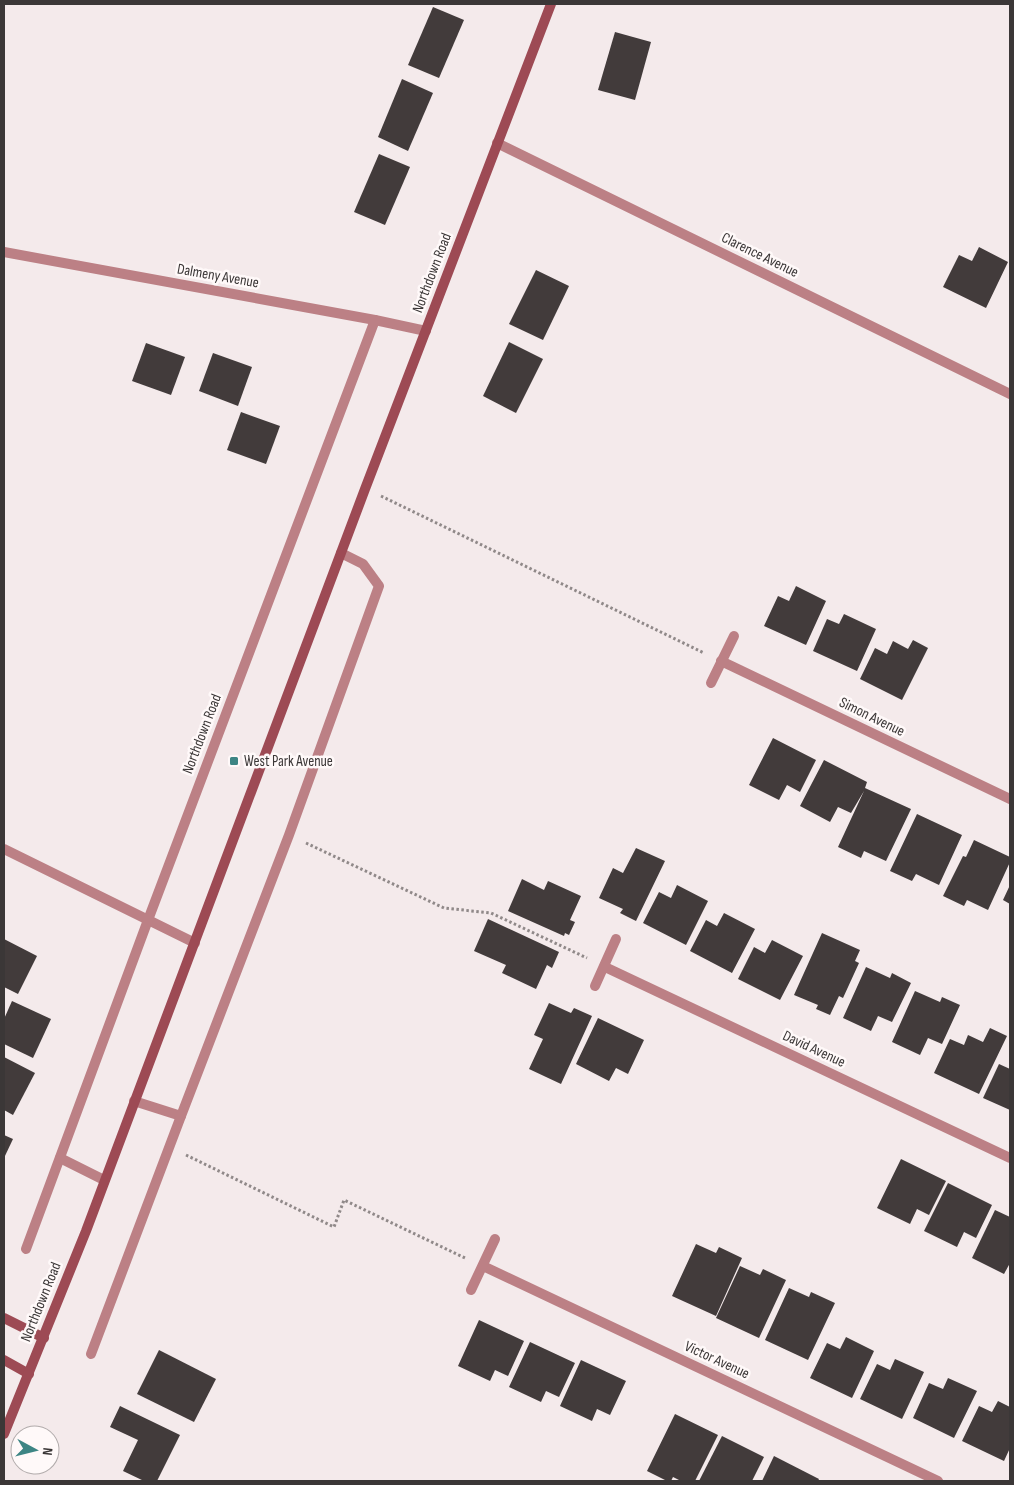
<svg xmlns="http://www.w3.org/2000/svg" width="1014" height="1485" font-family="'Sofia Sans Condensed',sans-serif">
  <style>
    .building { fill: #423b3b }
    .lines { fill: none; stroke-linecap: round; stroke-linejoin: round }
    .path { stroke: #908989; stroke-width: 3; stroke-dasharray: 2.5 2.5; stroke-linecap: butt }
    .street { stroke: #bc8085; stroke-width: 10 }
    .secondary { stroke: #9d4a54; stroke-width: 10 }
    .poi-dot { fill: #3d8584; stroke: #fff9f9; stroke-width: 2 }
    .labels { text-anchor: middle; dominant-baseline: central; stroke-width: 5; stroke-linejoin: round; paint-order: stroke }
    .street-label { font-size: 15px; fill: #3b3737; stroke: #fff9f9 }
    .poi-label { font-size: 15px; fill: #3b3737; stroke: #fff9f9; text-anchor: start }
  </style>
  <rect width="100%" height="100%" fill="#f4eaeb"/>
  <g class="building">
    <polygon points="433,7 464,20 439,78 408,65"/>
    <polygon points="615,32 651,42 635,100 598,90"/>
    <polygon points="402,79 433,93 408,151 378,137"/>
    <polygon points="379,154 410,167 385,225 354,212"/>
    <polygon points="979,247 1008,262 986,308 943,287 959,255 972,261"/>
    <polygon points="536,270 569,286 543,340 509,324"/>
    <polygon points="509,342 543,359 516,413 483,396"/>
    <polygon points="146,343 185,357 171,395 132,381"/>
    <polygon points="213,353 252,367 238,406 199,391"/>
    <polygon points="241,412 280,426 266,464 227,450"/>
    <polygon points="796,586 826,601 806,645 764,626 778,596 789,601"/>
    <polygon points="844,614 876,629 857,671 813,651 827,619 839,624"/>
    <polygon points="913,640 928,648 902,700 860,679 875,648 887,654 893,641 908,649"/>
    <polygon points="773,738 816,760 800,792 787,785 779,800 749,785"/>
    <polygon points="824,760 867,782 865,788 911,809 886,861 864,851 861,858 838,847 864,791 851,813 838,807 830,822 800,806"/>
    <polygon points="917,814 962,835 939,885 916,874 912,881 890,871"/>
    <polygon points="974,840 1010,857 1010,862 988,910 967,900 964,906 943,896 963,856 966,857"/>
    <polygon points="636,848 665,861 636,921 620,913 623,909 599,898 613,868 623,873"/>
    <polygon points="522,879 544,890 548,881 581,896 570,920 575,922 569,935 565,933 564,936 508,911"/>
    <polygon points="677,885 708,901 686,945 643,923 659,892 671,898"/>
    <polygon points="1010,885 1010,904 1003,900"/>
    <polygon points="724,913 755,929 732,973 690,951 706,920 717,926"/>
    <polygon points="488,919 559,952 552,968 547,965 536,989 502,973 506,965 474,951"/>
    <polygon points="822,933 860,950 855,961 859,963 843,998 839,996 830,1015 816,1009 818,1005 794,995"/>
    <polygon points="4,939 37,956 18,994 4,987"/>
    <polygon points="772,940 803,956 780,1000 738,979 754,947 765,953"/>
    <polygon points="866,967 890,978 892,973 911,983 892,1022 878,1016 871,1031 843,1018"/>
    <polygon points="915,991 940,1002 942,997 960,1005 942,1044 928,1038 920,1055 892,1042"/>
    <polygon points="12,1001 51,1019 33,1058 4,1044 4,1019"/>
    <polygon points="549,1003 571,1013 574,1008 592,1016 561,1084 529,1069 543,1039 534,1035"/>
    <polygon points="598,1018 644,1040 628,1074 616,1068 609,1081 576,1064"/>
    <polygon points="990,1028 1007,1036 979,1094 934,1073 950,1039 964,1045 968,1035 983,1042"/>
    <polygon points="4,1057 35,1073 13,1115 4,1110"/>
    <polygon points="999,1064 1010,1069 1010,1110 983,1098"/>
    <polygon points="4,1135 13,1139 4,1158"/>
    <polygon points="901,1159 946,1181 929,1215 917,1209 910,1224 877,1208"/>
    <polygon points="948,1183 992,1205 976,1238 964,1232 957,1247 924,1231"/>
    <polygon points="995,1210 1010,1217 1010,1263 1004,1274 972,1258"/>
    <polygon points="696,1244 716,1253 719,1247 742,1258 716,1316 672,1296"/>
    <polygon points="740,1266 760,1275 763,1269 786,1280 759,1338 716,1318"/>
    <polygon points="789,1288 809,1297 811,1292 835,1303 808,1360 765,1340"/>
    <polygon points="479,1320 524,1341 508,1376 495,1370 490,1381 458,1366"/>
    <polygon points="846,1337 874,1351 852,1398 810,1378 827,1343 840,1349"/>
    <polygon points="530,1342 575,1363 559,1397 546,1391 541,1402 509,1387"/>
    <polygon points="159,1350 216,1379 194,1422 137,1394"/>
    <polygon points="895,1359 924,1372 902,1419 860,1399 877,1364 890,1370"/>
    <polygon points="581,1360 626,1381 610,1415 597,1409 592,1421 560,1406"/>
    <polygon points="948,1378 977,1391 954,1438 913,1418 929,1383 943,1389"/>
    <polygon points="998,1401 1010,1407 1010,1448 1004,1461 962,1441 979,1406 992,1412"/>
    <polygon points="120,1406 180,1435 157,1481 144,1481 123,1471 138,1440 110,1427"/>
    <polygon points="675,1414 718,1435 695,1481 681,1481 673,1477 671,1481 667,1481 647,1471"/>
    <polygon points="722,1436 764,1457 752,1481 699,1481"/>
    <polygon points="774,1456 819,1479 818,1481 762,1481"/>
  </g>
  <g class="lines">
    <g class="path">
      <polyline points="381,496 704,653"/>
      <polyline points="306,843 444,908 491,913 587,958"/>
      <polyline points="186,1155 334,1227 344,1200 465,1258"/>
    </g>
    <g class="street">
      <polyline points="497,143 1010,394"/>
      <polyline points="4,252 375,320 426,331"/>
      <polyline points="721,661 1010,799"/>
      <polyline points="711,683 734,636"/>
      <polyline points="4,849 195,943"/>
      <polyline points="605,967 1010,1158"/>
      <polyline points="595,986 616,939"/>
      <polyline points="134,1101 181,1116"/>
      <polyline points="60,1158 104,1180"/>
      <polyline points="26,1249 148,920 375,320"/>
      <polyline points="483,1266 938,1481"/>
      <polyline points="471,1290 495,1239"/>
      <polyline points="91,1354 181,1116 289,835 379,586 363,564 341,553"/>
    </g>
    <g class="secondary">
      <polyline points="4,1318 44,1338"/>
      <polyline points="4,1360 29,1374"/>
      <polyline points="4,1434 86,1231 365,489 551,4"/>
    </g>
  </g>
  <rect class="poi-dot" x="229" y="756" width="10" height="10" rx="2.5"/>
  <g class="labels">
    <g class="street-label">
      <text transform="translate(760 255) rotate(26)">Clarence Avenue</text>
      <text transform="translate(432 273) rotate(-69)">Northdown Road</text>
      <text transform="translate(218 276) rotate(10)">Dalmeny Avenue</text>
      <text transform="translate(872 717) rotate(26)">Simon Avenue</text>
      <text transform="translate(202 734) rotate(-69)">Northdown Road</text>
      <text transform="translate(814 1049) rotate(25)">David Avenue</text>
      <text transform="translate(41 1302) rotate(-68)">Northdown Road</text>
      <text transform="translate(717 1360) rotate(25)">Victor Avenue</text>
    </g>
    <g class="poi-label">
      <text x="244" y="761">West Park Avenue</text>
    </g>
  </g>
  <rect width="1014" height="1485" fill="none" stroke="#3b3737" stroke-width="10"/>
  <g transform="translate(35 1450) rotate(97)"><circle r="24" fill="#fff9f9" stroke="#b1abab"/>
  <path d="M0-4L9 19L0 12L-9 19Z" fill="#3d8584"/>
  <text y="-8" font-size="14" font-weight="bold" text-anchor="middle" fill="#3b3737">N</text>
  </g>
</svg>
